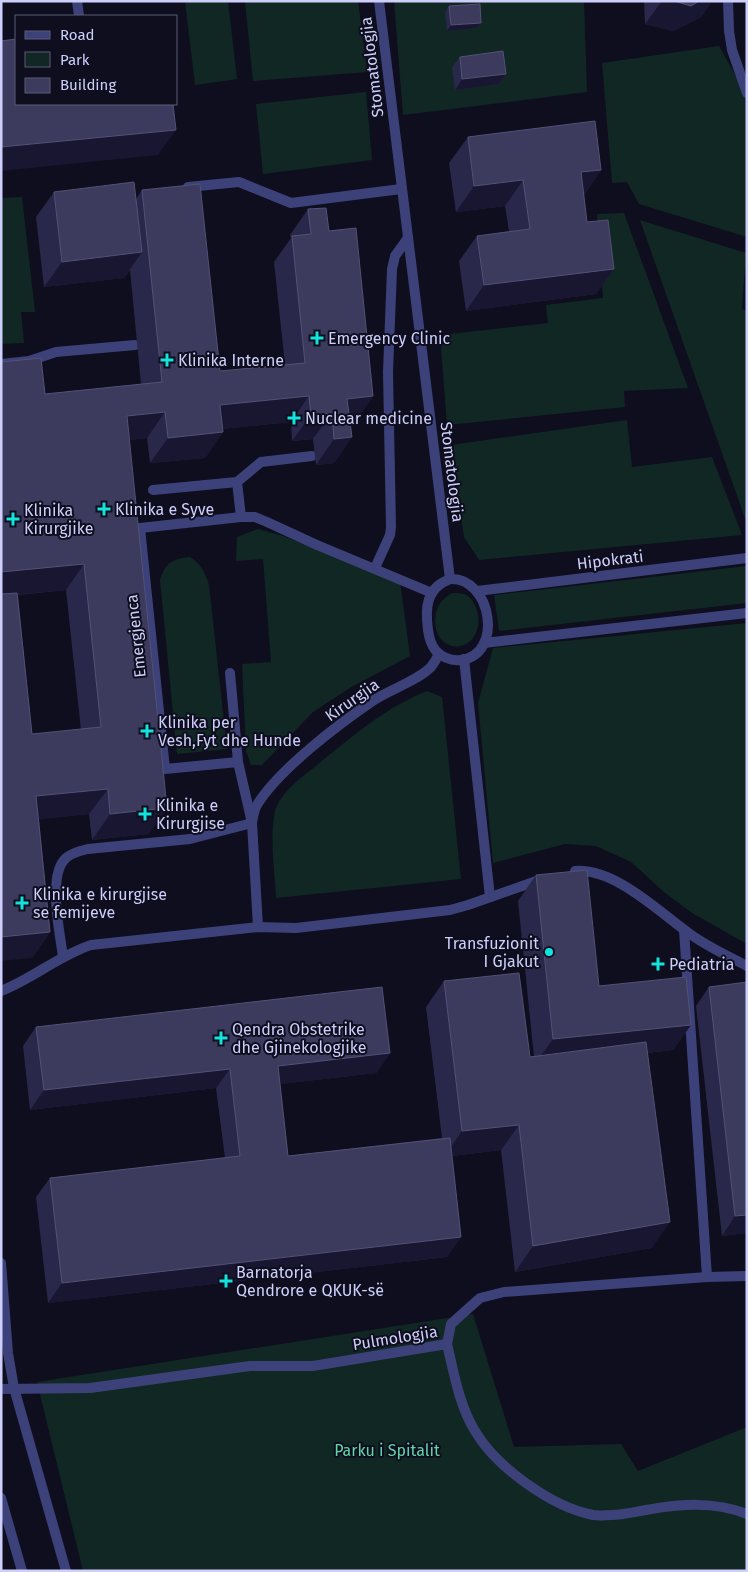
<svg xmlns="http://www.w3.org/2000/svg" width="748" height="1572" font-family="'Fira Sans',sans-serif">
  <style>
    .green { fill: #112723 }
    .lines { fill: none; stroke-linecap: round; stroke-linejoin: round }
    .service { stroke: #3c4279; stroke-width: 10 }
    .minor { stroke: #3c4279; stroke-width: 10 }
    .wall { fill: #2a284a; fill-rule: evenodd }
    .shaded-wall { fill: #181631 }
    .building { fill: #3c3a5d; stroke: #535176 }
    .poi-dot { fill: #12e3dc; stroke: #0e0e1e; stroke-width: 2 }
    .labels { text-anchor: middle; dominant-baseline: central; stroke-width: 4; stroke-linejoin: round; paint-order: stroke }
    .street-label { font-size: 16px; fill: #cecffb; stroke: #0e0e1e }
    .poi-label { font-size: 16px; fill: #cecffb; stroke: #0e0e1e; text-anchor: start }
    .park-label { font-size: 16px; fill: #61d4a8; stroke: #0e0e1e }
  </style>
  <rect width="100%" height="100%" fill="#0e0e1e"/>
  <g class="green">
    <polygon points="185,1 228,1 237,79 195,85"/>
    <polygon points="245,1 358,1 367,72 253,81"/>
    <polygon points="394,1 584,1 587,92 403,115"/>
    <polygon points="719,46 747,96 747,237 639,204 627,182 612,183 602,63"/>
    <polygon points="366,92 372,160 263,174 256,104"/>
    <polygon points="22,197 35,312 21,312 24,343 1,344 1,198"/>
    <polygon points="624,213 688,388 624,391 625,407 447,425 440,335 548,323 546,305 603,298 597,214"/>
    <polygon points="640,220 746,253 742,309 747,311 747,524"/>
    <polygon points="627,420 632,467 712,457 742,535 479,560 464,537 451,445"/>
    <polygon points="258,529 283,536 400,581 410,656 353,686 313,712 262,765 251,765 246,751 242,664 271,662 263,559 236,561 237,537"/>
    <path d="M190 557C201 564 205 572 209 585L227 749 177 754 160 580C165 563 172 559 190 557Z"/>
    <polygon points="747,566 747,603 499,631 494,595"/>
    <path d="M453 593C458 593 464 593 468 596 484 610 482 642 460 646 452 648 445 644 440 638 430 621 436 600 453 593Z"/>
    <polygon points="747,623 747,944 692,913 664,892 631,862 596,846 565,844 493,863 478,703 493,648"/>
    <path d="M427 691 442 697 461 879 276 898C275 875 268 826 277 806 284 790 303 776 316 766 350 738 386 707 427 691Z"/>
    <polygon points="473,1314 514,1447 621,1444 638,1471 747,1427 747,1571 83,1571 37,1382"/>
  </g>
  <g class="lines">
    <g class="service">
      <polyline points="77,1 79,16"/>
      <polyline points="728,1 729,31 732,50 747,93"/>
      <polyline points="188,187 239,182 291,203 401,189"/>
      <polyline points="1,364 29,361 56,352 135,345"/>
      <polyline points="237,482 241,517"/>
      <polyline points="153,490 237,482 261,462 312,456"/>
      <polyline points="375,568 390,535 391,527 388,372 392,269 395,256 408,238"/>
      <polyline points="238,762 165,769 140,528 241,517 255,517 267,522 317,545 432,593"/>
      <polyline points="684,930 707,1277 747,1276"/>
      <path d="M63 957C60 933 47 875 66 858 73 852 80 851 88 849L190 839 252 823 238 762 230 673"/>
      <polyline points="447,1344 451,1324 480,1298 504,1292 707,1277"/>
      <path d="M1 1389 90 1388 250 1366H313L447 1344C454 1373 459 1405 475 1431 496 1467 552 1507 593 1515 599 1516 606 1515 612 1515 623 1515 635 1512 646 1510 680 1504 714 1501 747 1514"/>
      <polyline points="1,1498 22,1571"/>
    </g>
    <g class="minor">
      <polyline points="379,1 450,579"/>
      <path d="M450 579C492 577 504 655 461 660 451 661 443 658 436 651 431 645 429 638 428 630 425 608 426 588 450 579Z"/>
      <polyline points="477,591 747,558"/>
      <polyline points="484,643 747,613"/>
      <polyline points="464,659 490,897"/>
      <path d="M575 871C615 868 659 912 690 934 708 947 728 956 747 966"/>
      <path d="M258 927 252 823C253 817 254 810 257 805 278 770 340 723 374 700 391 689 417 681 431 667 434 663 437 658 439 654"/>
      <path d="M1 991C34 978 58 956 91 945L258 927 296 928 450 910 468 905 542 879"/>
      <polyline points="1,1263 8,1353 14,1388 66,1571"/>
    </g>
  </g>
  <g class="wall">
    <polygon points="644,1 712,1 701,17 673,31 645,24"/>
    <polygon points="449,6 481,23 477,28 447,31 445,12"/>
    <polygon points="460,57 506,74 499,84 455,90 452,67"/>
    <polygon points="468,137 601,170 584,195 587,222 614,269 596,294 466,311 459,261 477,236 509,231 505,206 456,212 449,163"/>
    <path d="M142 190 220 371 285 365 274 262 291 238 290 235 308 209 329 231 373 396 355 422 350 423 352 437 334 463 316 465 313 439 292 441 291 422 222 429 223 432 205 458 150 463 147 438 129 440 149 834 92 840 89 814 39 819 50 932 32 958 1 362 45 394 141 384 130 270 124 278 44 287 36 217 54 192 136 199ZM66 590 81 730 32 734 18 595Z"/>
    <polygon points="536,875 599,986 691,1025 673,1050 647,1053 652,1248 515,1272 501,1150 452,1156 461,1237 447,1257 48,1303 36,1197 50,1178 225,1158 216,1088 30,1110 23,1046 36,1027 390,1053 376,1073 280,1084 288,1156 442,1138 426,1007 444,981 530,1057 534,1057 518,901"/>
    <polygon points="709,987 747,1233 722,1236 696,1006"/>
  </g>
  <g class="shaded-wall">
    <polygon points="662,1 712,1 701,17 673,31 645,24"/>
    <polygon points="481,23 477,28 447,31 451,25"/>
    <polygon points="506,74 499,84 455,90 462,79"/>
    <polygon points="176,130 158,155 1,171 1,147"/>
    <polygon points="601,170 583,196 581,172"/>
    <polygon points="523,180 505,206 456,212 474,186"/>
    <polygon points="142,252 124,278 44,287 62,262"/>
    <polygon points="614,269 596,294 466,311 484,285"/>
    <polygon points="309,396 291,422 202,431 220,405"/>
    <polygon points="373,396 355,422 333,425 347,399"/>
    <polygon points="165,412 147,438 109,442 127,416"/>
    <polygon points="332,413 313,439 292,441 311,415"/>
    <polygon points="223,432 205,458 150,463 168,438"/>
    <polygon points="352,437 334,463 316,465 334,439"/>
    <polygon points="84,564 66,590 1,596 1,572"/>
    <polygon points="108,789 89,814 18,822 36,796"/>
    <polygon points="167,808 149,834 92,840 110,814"/>
    <polygon points="50,932 32,958 1,961 1,937"/>
    <polygon points="691,1025 673,1050 535,1064 553,1039"/>
    <polygon points="390,1053 376,1073 264,1086 278,1066"/>
    <polygon points="230,1069 216,1088 30,1110 44,1090"/>
    <polygon points="519,1125 501,1150 444,1157 462,1131"/>
    <polygon points="747,1215 747,1233 722,1236 735,1216"/>
    <polygon points="670,1222 652,1248 515,1272 533,1246"/>
    <polygon points="461,1237 447,1257 48,1303 62,1283"/>
  </g>
  <g class="building">
    <polygon points="674,1 699,1 691,6"/>
    <polygon points="480,4 481,23 451,25 449,6"/>
    <polygon points="16,39 16,104 173,104 176,130 1,147 1,41"/>
    <polygon points="503,51 506,74 462,79 460,57"/>
    <polygon points="595,121 601,170 581,172 587,222 608,220 614,269 484,285 477,236 530,229 523,180 474,186 468,137"/>
    <polygon points="134,182 142,252 62,262 54,192"/>
    <polygon points="200,184 220,371 305,363 292,236 311,234 308,209 326,208 329,231 356,228 373,396 347,399 352,437 334,439 332,413 311,415 309,396 220,405 223,432 168,438 165,412 127,416 167,808 110,814 108,789 36,796 50,932 1,937 1,594 17,593 32,734 101,727 84,564 1,572 1,362 41,358 45,394 162,382 142,190"/>
    <polygon points="587,870 599,986 686,977 691,1025 553,1039 536,875"/>
    <polygon points="519,973 530,1057 646,1042 670,1222 533,1246 519,1125 462,1131 444,981"/>
    <polygon points="747,982 747,1215 735,1216 709,987"/>
    <polygon points="382,987 390,1053 278,1066 288,1156 450,1138 461,1237 62,1283 50,1178 240,1156 230,1069 44,1090 36,1027"/>
  </g>
  <g class="poi-dot">
    <path d="M314.5 330.5h5v5h5v5h-5v5h-5v-5h-5v-5h5z"/>
    <path d="M164.5 352.5h5v5h5v5h-5v5h-5v-5h-5v-5h5z"/>
    <path d="M291.5 410.5h5v5h5v5h-5v5h-5v-5h-5v-5h5z"/>
    <path d="M101.5 501.5h5v5h5v5h-5v5h-5v-5h-5v-5h5z"/>
    <path d="M10.5 511.5h5v5h5v5h-5v5h-5v-5h-5v-5h5z"/>
    <path d="M144.5 723.5h5v5h5v5h-5v5h-5v-5h-5v-5h5z"/>
    <path d="M142.5 806.5h5v5h5v5h-5v5h-5v-5h-5v-5h5z"/>
    <path d="M19.5 895.5h5v5h5v5h-5v5h-5v-5h-5v-5h5z"/>
    <circle cx="549" cy="952" r="5"/>
    <path d="M655.5 956.5h5v5h5v5h-5v5h-5v-5h-5v-5h5z"/>
    <path d="M218.5 1030.5h5v5h5v5h-5v5h-5v-5h-5v-5h5z"/>
    <path d="M223.5 1273.5h5v5h5v5h-5v5h-5v-5h-5v-5h5z"/>
  </g>
  <g class="labels">
    <g class="street-label">
      <text transform="translate(372 67) rotate(-97)">Stomatologjia</text>
      <text transform="translate(452 472) rotate(83)">Stomatologjia</text>
      <text transform="translate(610 560) rotate(-7)">Hipokrati</text>
      <text transform="translate(136 636) rotate(-96)">Emergjenca</text>
      <text transform="translate(352 700) rotate(-35)">Kirurgjia</text>
      <text transform="translate(395 1338) rotate(-9)">Pulmologjia</text>
    </g>
    <g class="poi-label">
      <text x="328" y="338">Emergency Clinic</text>
      <text x="178" y="360">Klinika Interne</text>
      <text x="305" y="418">Nuclear medicine</text>
      <text x="115" y="509">Klinika e Syve</text>
      <text x="24" y="510">Klinika<tspan x="24" dy="18">Kirurgjike</tspan></text>
      <text x="158" y="722">Klinika per<tspan x="158" dy="18">Vesh,Fyt dhe Hunde</tspan></text>
      <text x="156" y="805">Klinika e<tspan x="156" dy="18">Kirurgjise</tspan></text>
      <text x="33" y="894">Klinika e kirurgjise<tspan x="33" dy="18">se femijeve</tspan></text>
      <text x="539" y="943" text-anchor="end">Transfuzionit<tspan x="539" dy="18">I Gjakut</tspan></text>
      <text x="669" y="964">Pediatria</text>
      <text x="232" y="1029">Qendra Obstetrike<tspan x="232" dy="18">dhe Gjinekologjike</tspan></text>
      <text x="236" y="1272">Barnatorja<tspan x="236" dy="18">Qendrore e QKUK-së</tspan></text>
    </g>
    <g class="park-label">
      <text x="387" y="1450">Parku i Spitalit</text>
    </g>
  </g>
  <rect width="748" height="1572" fill="none" stroke="#cecffb" stroke-width="5"/>
  <rect x="15" y="15" width="162" height="90" fill="#0e0e1e" stroke="#5b5b76"/>
  <rect x="25" y="31" width="25" height="8" fill="#3c4279" stroke="#5b5b76"/>
  <text x="60" y="40" font-size="15" fill="#cecffb">Road</text>
  <rect x="25" y="52" width="25" height="15" fill="#112723" stroke="#5b5b76"/>
  <text x="60" y="65" font-size="15" fill="#cecffb">Park</text>
  <rect x="25" y="78" width="25" height="15" fill="#3c3a5d" stroke="#5b5b76"/>
  <text x="60" y="90" font-size="15" fill="#cecffb">Building</text>
</svg>
